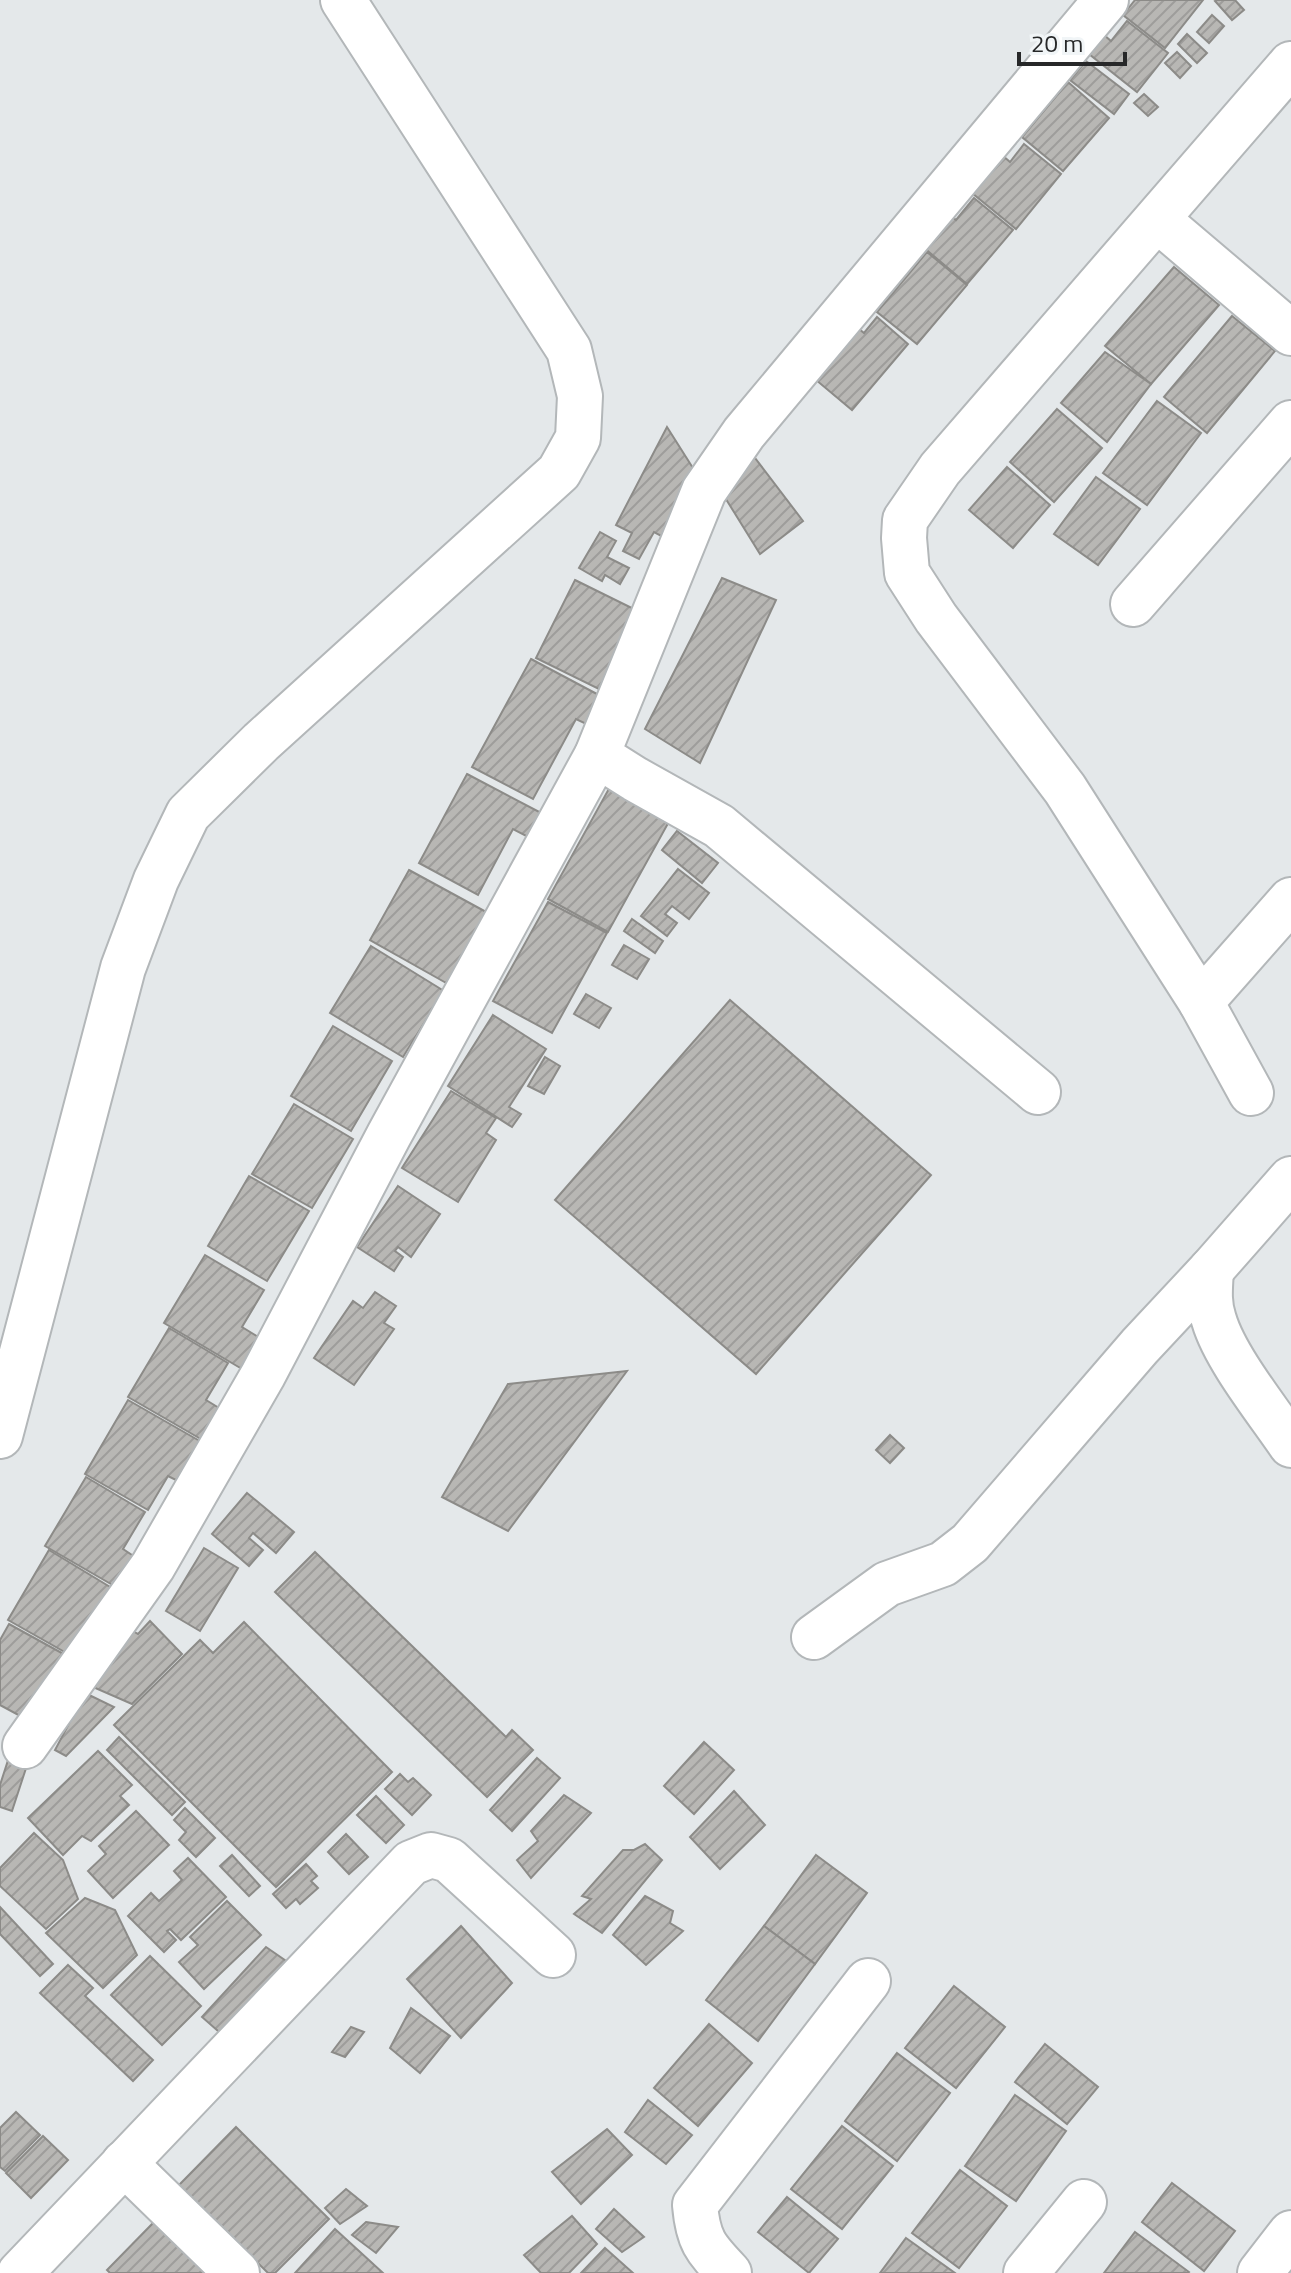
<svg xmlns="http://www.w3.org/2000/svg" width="1291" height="2273" font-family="'Titillium Web',sans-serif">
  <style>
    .building { fill: url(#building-hatch); stroke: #8c8b88; stroke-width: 2 }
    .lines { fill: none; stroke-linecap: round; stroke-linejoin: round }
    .minor-casing { stroke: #b3b7b9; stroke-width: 48 }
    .minor { stroke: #fff; stroke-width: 44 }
  </style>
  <defs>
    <pattern id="building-hatch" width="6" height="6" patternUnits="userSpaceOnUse" patternTransform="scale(2)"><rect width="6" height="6" fill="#b8b7b4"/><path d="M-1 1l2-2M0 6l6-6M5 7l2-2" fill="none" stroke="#9e9d9b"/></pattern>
  </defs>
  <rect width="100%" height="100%" fill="#e4e8ea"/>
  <g class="building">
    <polygon points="1135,0 1203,0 1165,48 1123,15"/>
    <polygon points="1217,0 1235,0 1244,10 1232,20 1215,1"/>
    <polygon points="1212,15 1224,26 1209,43 1197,32"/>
    <polygon points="1127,21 1168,53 1137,92 1089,54 1104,35 1111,41"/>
    <polygon points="1187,34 1207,53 1197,63 1178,44"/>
    <polygon points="1177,52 1191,66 1180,78 1165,63"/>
    <polygon points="1086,61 1129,94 1114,114 1070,80"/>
    <polygon points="1068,82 1109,118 1063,171 1022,137"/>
    <polygon points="1144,94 1158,107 1148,116 1134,103"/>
    <polygon points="1024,144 1061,174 1016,229 972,193 1002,155 1010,162"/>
    <polygon points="974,198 1013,230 967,284 923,247 950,215 956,220"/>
    <polygon points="927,252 967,285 917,344 877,312"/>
    <polygon points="1174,267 1219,305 1151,384 1105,346"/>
    <polygon points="1232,316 1275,351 1207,433 1164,397"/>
    <polygon points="877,317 908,344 852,410 816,380 859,329 864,333"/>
    <polygon points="1105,352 1151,384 1107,442 1061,403"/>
    <polygon points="1157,401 1201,433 1147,505 1103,473"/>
    <polygon points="1057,409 1102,448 1054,502 1010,462"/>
    <polygon points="667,427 698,476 665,538 654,532 639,559 623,551 632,533 616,525"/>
    <polygon points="752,454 803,521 760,554 716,483"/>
    <polygon points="1007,467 1050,505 1013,548 969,510"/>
    <polygon points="1096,477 1140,509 1098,565 1054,534"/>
    <polygon points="600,532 616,541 607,557 629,568 620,584 605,575 602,581 579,568"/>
    <polygon points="722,578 776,600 700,763 645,729"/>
    <polygon points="575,580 648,616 609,694 536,658"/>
    <polygon points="531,659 612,702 597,729 576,719 533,799 472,767"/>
    <polygon points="467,774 545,815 532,839 513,829 478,895 419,863"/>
    <polygon points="611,785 671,818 608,932 548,899"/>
    <polygon points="677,831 718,863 702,883 662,850"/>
    <polygon points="678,869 709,893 689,919 672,906 665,914 677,923 667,936 641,916"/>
    <polygon points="409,870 488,913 448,984 370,940"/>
    <polygon points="548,902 607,933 552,1033 493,1001"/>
    <polygon points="632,919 663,941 655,953 624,931"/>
    <polygon points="624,945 649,959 637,979 612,965"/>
    <polygon points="371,946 444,991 403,1057 330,1013"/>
    <polygon points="586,994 611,1008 599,1028 574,1014"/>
    <polygon points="730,1000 931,1175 756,1374 555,1200"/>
    <polygon points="493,1015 546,1049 509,1107 521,1114 512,1127 448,1086"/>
    <polygon points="333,1026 392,1061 351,1131 291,1096"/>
    <polygon points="545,1057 560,1066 544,1094 528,1086"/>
    <polygon points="451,1091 496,1118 486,1133 496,1140 458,1202 402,1168"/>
    <polygon points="294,1104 353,1139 312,1208 252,1174"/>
    <polygon points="249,1176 309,1211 267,1281 208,1246"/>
    <polygon points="398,1186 440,1214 411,1257 398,1247 395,1251 403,1257 394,1271 357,1247"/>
    <polygon points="205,1255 264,1290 242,1327 260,1338 242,1369 164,1323"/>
    <polygon points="375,1292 396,1306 384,1323 394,1329 354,1385 314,1358 353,1301 363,1308"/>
    <polygon points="169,1328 228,1363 206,1400 224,1411 206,1442 128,1397"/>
    <polygon points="627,1371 508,1531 442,1497 508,1384"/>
    <polygon points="128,1400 205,1444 182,1483 168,1476 148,1510 85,1474"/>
    <polygon points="890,1435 904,1448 890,1463 876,1450"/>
    <polygon points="86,1477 145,1512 123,1549 141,1561 123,1591 45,1546"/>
    <polygon points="247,1493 294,1532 276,1553 253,1533 249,1538 263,1550 249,1566 212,1534"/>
    <polygon points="204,1548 238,1568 200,1631 166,1611"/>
    <polygon points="49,1550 120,1593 70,1655 8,1620"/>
    <polygon points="315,1552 506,1737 512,1730 533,1750 487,1797 275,1592"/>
    <polygon points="150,1621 182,1654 132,1704 93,1687 126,1627 138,1634"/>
    <polygon points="244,1622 392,1772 276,1887 114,1725 200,1640 213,1653"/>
    <polygon points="9,1624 69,1657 33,1723 0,1705 0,1640"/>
    <polygon points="85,1693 114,1707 66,1756 55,1750"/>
    <polygon points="119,1737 185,1802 172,1815 107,1750"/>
    <polygon points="704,1742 734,1770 694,1814 664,1786"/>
    <polygon points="12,1748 31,1753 12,1811 0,1807 0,1785"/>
    <polygon points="98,1751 132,1785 120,1796 129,1805 91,1841 82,1836 63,1855 28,1818"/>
    <polygon points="537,1758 560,1778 512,1831 490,1810"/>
    <polygon points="400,1774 408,1782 413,1778 431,1795 412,1815 385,1789"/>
    <polygon points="734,1791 765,1825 720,1869 690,1837"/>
    <polygon points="564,1795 591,1813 531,1878 517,1860 538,1841 531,1831"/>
    <polygon points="376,1796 404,1825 386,1843 357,1815"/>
    <polygon points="185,1808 215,1838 196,1857 179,1840 186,1832 174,1820"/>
    <polygon points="136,1811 169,1845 113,1898 88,1871 106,1854 99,1846"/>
    <polygon points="34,1833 63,1860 78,1899 46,1929 0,1886 0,1868"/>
    <polygon points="346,1834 368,1857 349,1874 328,1852"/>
    <polygon points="645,1844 662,1860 602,1933 574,1914 591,1899 582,1896 623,1850 634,1850"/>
    <polygon points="232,1855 260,1886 249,1896 220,1866"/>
    <polygon points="816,1855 867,1893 815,1964 764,1926"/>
    <polygon points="188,1858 226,1897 181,1940 170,1929 167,1931 176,1940 164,1952 128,1916 151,1893 159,1901 182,1880 174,1871"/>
    <polygon points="306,1864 317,1876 311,1881 318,1888 300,1904 296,1899 286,1908 273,1894"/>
    <polygon points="645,1896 673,1911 670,1923 683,1931 646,1965 613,1935"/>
    <polygon points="85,1898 115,1910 137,1955 103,1988 46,1933"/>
    <polygon points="227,1901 261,1935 204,1989 179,1962 198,1945 190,1937"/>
    <polygon points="0,1907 53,1964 40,1976 0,1934"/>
    <polygon points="461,1926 512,1983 461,2038 407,1979"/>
    <polygon points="764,1926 815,1964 758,2041 706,2000"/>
    <polygon points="266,1947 289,1963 226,2038 202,2017"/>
    <polygon points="150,1956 201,2006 162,2045 111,1995"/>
    <polygon points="68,1965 93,1988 85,1996 153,2060 133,2081 40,1993"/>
    <polygon points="954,1986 1005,2027 956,2088 905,2048"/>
    <polygon points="411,2008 450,2036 420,2073 390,2048"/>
    <polygon points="709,2024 752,2063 698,2126 654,2088"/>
    <polygon points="351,2027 364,2032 345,2057 332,2052"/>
    <polygon points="1045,2044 1098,2087 1067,2124 1015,2082"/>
    <polygon points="897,2053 950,2093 897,2161 845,2121"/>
    <polygon points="1015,2095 1066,2131 1016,2201 965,2166"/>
    <polygon points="648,2100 692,2135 666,2164 625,2132"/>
    <polygon points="16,2112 40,2135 5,2171 0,2167 0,2128"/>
    <polygon points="842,2126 893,2166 842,2229 791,2189"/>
    <polygon points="236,2127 329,2219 275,2273 268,2273 179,2185"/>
    <polygon points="607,2129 632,2155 581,2204 552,2172"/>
    <polygon points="43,2136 68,2160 31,2198 6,2173"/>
    <polygon points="960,2170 1007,2206 959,2268 912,2233"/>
    <polygon points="1172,2183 1235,2231 1204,2271 1142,2222"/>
    <polygon points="346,2189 367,2206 340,2224 325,2208"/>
    <polygon points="787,2197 838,2239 809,2273 758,2232"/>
    <polygon points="614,2209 644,2237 622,2252 596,2229"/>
    <polygon points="572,2216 597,2244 569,2273 541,2273 524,2255"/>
    <polygon points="155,2221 210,2273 110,2273 107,2270"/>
    <polygon points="366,2222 398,2227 376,2253 352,2235"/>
    <polygon points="335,2229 383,2273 295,2273"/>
    <polygon points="1135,2232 1189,2272 1188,2273 1104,2273"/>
    <polygon points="906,2238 955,2273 880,2273"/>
    <polygon points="605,2248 633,2273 581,2273"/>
  </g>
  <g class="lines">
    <g class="minor-casing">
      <g id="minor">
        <polyline points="1158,220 1291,333"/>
        <polyline points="1133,604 1291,423"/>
        <polyline points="597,755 635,779 719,826 1038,1092"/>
        <polyline points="1201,1002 1065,789 936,618 907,573 904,538 905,520 940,469 1291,64"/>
        <polyline points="1251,1093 1201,1002 1291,900"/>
        <path d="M1211 1270C1210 1287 1208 1303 1214 1320 1225 1358 1268 1411 1291 1445"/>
        <polyline points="0,1436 123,968 156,880 188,814 261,742 559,472 578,438 580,396 569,350 343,0"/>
        <polyline points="814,1637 887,1584 943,1564 970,1543 1140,1346 1211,1270 1291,1179"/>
        <polyline points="25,1746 153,1566 263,1375 389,1135 597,755 704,491 744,433 1106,0"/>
        <polyline points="124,2163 237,2273"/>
        <polyline points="20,2273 411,1863 431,1855 449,1860 553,1955"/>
        <path d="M729 2273C705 2248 698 2240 695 2205L868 1981"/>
        <polyline points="1026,2273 1084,2202"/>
        <polyline points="1260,2273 1291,2233"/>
      </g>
    </g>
    <use href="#minor" class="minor"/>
  </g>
  <path d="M1019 52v12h106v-12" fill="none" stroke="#272829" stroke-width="4"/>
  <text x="1031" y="52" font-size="24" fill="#272829" stroke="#f1f5f7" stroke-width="6" paint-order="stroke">20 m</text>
</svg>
